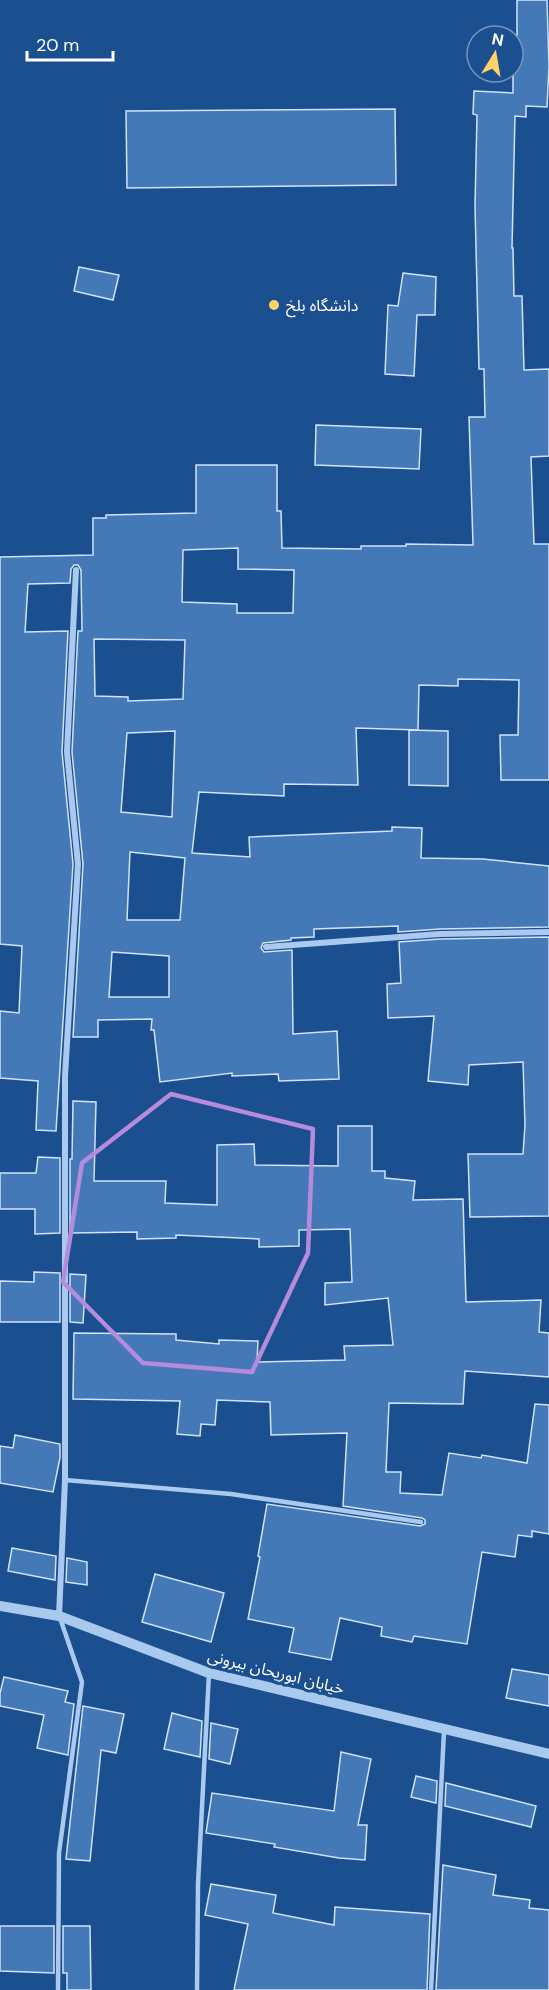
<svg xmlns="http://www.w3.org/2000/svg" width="549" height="1990" font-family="'DM Sans','Noto Sans Arabic',sans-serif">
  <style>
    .building { fill: #4478b7; stroke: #cfe3fa; stroke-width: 1.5; fill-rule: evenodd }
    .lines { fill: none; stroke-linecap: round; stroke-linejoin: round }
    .service { stroke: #a9c9ee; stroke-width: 4.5 }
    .minor { stroke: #a9c9ee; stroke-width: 6 }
    .tertiary { stroke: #a9c9ee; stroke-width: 10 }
    .marked { fill: none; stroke: #b68bdc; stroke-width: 4.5; stroke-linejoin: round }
    .poi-dot { fill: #ffd166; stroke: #1b4f8f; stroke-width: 2 }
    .labels { text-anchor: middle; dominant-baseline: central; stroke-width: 6; stroke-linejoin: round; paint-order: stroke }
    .poi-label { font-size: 16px; fill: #fff; stroke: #1b4f8f; text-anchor: start }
    .street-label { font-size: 16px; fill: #fff; stroke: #1b4f8f }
  </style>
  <rect width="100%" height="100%" fill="#1b4f8f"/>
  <g class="building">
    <path d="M517 0H547L549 66 547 107 526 106V117L515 116 512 248H513L514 296H522L524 370 549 369V456L531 457 534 544H549V780H501L500 735H518L519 680 458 679V686L419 685 418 730 356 728 358 785 284 784V796L199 792 192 853 250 857 249 837 392 831V827L422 828 421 858 483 859 549 866V927L440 929 398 932V926L314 929V937L291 938V940L263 943 261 948 264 952 292 950 293 1034 337 1031 339 1079 279 1081 278 1074 232 1076V1073L160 1082 154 1030H151L152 1019 98 1020V1037H73L83 864 72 752 78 631H82L81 570 78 565H74L71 569 70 583 28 584 25 632 68 631 62 752 73 864 56 1131 36 1130 38 1081 0 1078V1011L19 1013 22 946 0 944V557L93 555V518H106V515L196 513V465H277V511H281L282 548 361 549V546H406V544L473 545 469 417H485L484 369H479L475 207 477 115 473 114 474 91 513 93V35H517ZM238 548V569L294 570 293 613H237V604L182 602 183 550ZM94 639 185 640 183 699 128 701V697L95 696ZM175 731 172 817 121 812 127 733ZM130 852 185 858 180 920H127ZM112 952 169 956V997H109Z"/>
    <polygon points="395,109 396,185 127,188 126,111"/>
    <polygon points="79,267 119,275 113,300 74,291"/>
    <polygon points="403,273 436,277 435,315 417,315 414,376 385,374 388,305 398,306"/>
    <polygon points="316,425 421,429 419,469 315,465"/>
    <polygon points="409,730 448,731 448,786 409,785"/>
    <polygon points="549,937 549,1216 470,1217 468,1154 523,1154 525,1125 523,1062 469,1065 468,1085 428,1081 434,1016 388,1018 387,984 401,983 399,942 440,939"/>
    <polygon points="73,1101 96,1102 94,1181 166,1181 165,1203 217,1205 217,1145 254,1144 255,1165 338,1166 338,1126 372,1126 372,1171 385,1171 385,1178 415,1181 413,1200 463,1199 466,1302 541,1300 539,1332 549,1333 549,1377 465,1371 463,1404 389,1403 386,1472 401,1472 400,1493 442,1495 449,1453 481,1458 482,1455 527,1463 535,1404 549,1405 549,1534 532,1531 532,1537 518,1535 515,1557 482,1552 467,1644 414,1636 412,1642 381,1636 382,1627 340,1618 331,1660 289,1652 294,1628 248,1619 260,1557 258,1556 267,1504 420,1526 425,1524 425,1520 422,1518 343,1506 347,1433 271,1435 270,1402 217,1400 215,1425 201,1424 200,1436 177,1434 180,1401 73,1399 74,1333 176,1334 176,1340 219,1344 219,1340 258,1341 257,1362 345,1360 344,1346 393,1345 388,1298 325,1305 325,1283 352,1282 350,1229 299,1230 299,1246 259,1247 259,1239 176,1235 176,1238 137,1239 137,1232 70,1233 70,1159 72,1159"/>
    <polygon points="38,1157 60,1158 60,1233 35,1234 35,1209 0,1209 0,1173 36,1173"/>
    <polygon points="34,1272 60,1273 60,1322 0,1322 0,1281 34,1282"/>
    <polygon points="70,1274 86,1275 83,1323 70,1322"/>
    <polygon points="15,1435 60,1444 60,1458 53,1492 0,1483 0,1446 13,1448"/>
    <polygon points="12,1548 56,1556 55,1580 8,1571"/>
    <polygon points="67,1558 87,1562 87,1585 66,1582"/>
    <polygon points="155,1574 224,1593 211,1642 142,1622"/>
    <polygon points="512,1669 549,1675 549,1706 506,1698"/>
    <polygon points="4,1677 68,1691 65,1702 74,1704 68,1755 37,1748 44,1715 0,1706 0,1693"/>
    <polygon points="83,1706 124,1714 116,1753 101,1750 90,1861 66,1859"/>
    <polygon points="172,1713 202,1721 200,1757 164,1749"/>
    <polygon points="211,1723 238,1729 230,1764 209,1759"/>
    <polygon points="341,1752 371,1759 358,1825 367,1825 365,1860 339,1858 274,1847 275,1844 206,1833 212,1793 334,1811"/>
    <polygon points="416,1776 437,1781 436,1803 411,1797"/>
    <polygon points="446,1783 536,1806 531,1827 445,1806"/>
    <polygon points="443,1865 496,1875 493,1895 530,1900 529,1908 549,1910 549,1990 436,1990"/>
    <polygon points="211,1884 276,1895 273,1913 334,1925 335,1907 430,1914 427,1990 234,1990 248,1924 205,1915"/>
    <polygon points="0,1926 54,1926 54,1973 0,1971"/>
    <polygon points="63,1926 90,1926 91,1990 67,1990 67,1973 63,1973"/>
  </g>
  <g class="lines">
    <g class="service">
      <polyline points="65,1480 231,1494 421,1522"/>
      <polyline points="58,1990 59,1853 82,1682 60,1618"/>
      <polyline points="197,1990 198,1884 209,1673"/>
      <polyline points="431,1990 444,1731"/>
    </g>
    <g class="minor">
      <polyline points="266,947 440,934 549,932"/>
      <polyline points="59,1616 65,1480 65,1076 78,864 67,752 76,570"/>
    </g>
    <polyline class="tertiary" points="0,1606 59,1616 209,1673 549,1754"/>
  </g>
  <path class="marked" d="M171 1094 313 1129 308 1253 252 1372 143 1363 63 1282 82 1163Z"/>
  <circle class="poi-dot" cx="274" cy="305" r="6"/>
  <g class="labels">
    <g class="poi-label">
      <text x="286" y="305">دانشگاه بلخ</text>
    </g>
    <g class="street-label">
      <text transform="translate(276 1672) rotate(14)">خیابان ابوریحان بیرونی</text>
    </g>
  </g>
  <g transform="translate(495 54) rotate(11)"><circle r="28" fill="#1b4f8f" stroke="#7695bc" stroke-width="1.5"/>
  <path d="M0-4.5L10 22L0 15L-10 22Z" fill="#ffd166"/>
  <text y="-9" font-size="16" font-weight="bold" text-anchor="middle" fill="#ffffff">N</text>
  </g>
  <path d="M27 51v9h86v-9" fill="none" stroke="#ffffff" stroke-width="3"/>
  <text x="36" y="51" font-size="18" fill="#ffffff" stroke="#1b4f8f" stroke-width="4.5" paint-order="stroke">20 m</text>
</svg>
